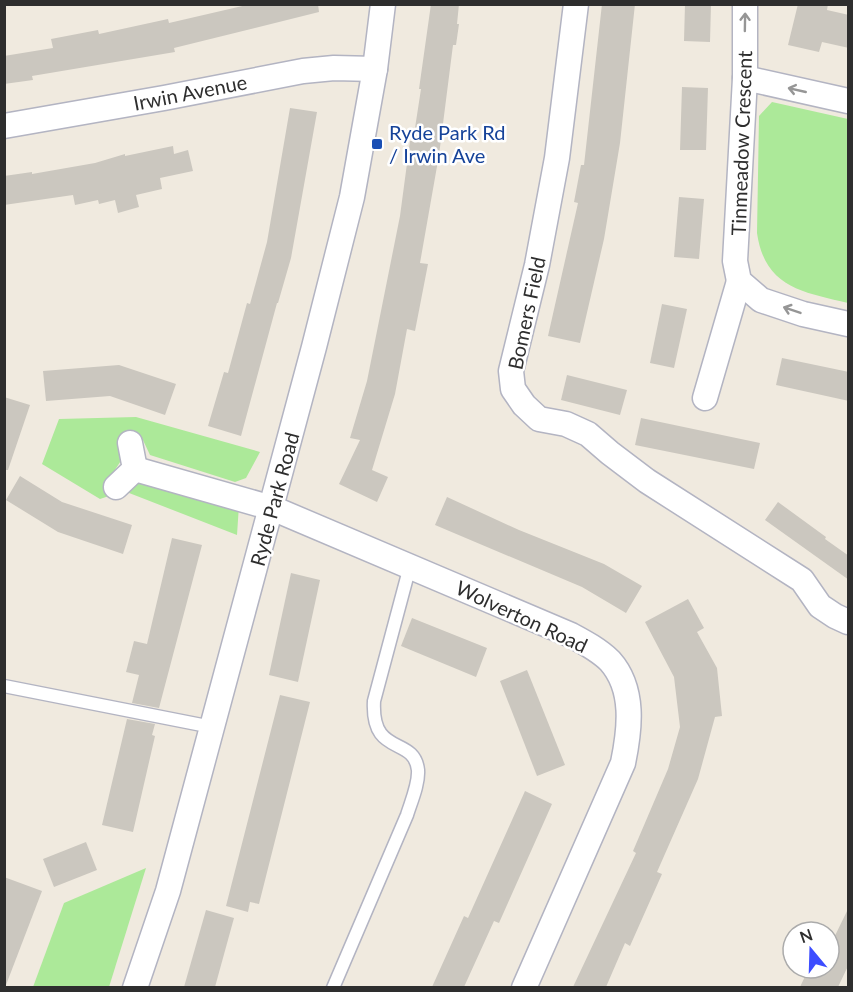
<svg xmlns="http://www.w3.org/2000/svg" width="853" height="992" font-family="Lato,sans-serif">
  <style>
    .green { fill: #ace999 }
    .building { fill: #cbc7bf }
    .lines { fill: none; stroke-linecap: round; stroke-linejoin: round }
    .lane-casing { stroke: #b3b4c2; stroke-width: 15 }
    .street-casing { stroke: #b3b4c2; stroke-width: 27 }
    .lane { stroke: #fff; stroke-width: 12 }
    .street { stroke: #fff; stroke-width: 24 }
    .oneway { stroke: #969696 }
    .transit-dot { fill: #1a4fb4; stroke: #fff; stroke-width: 2 }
    .labels { text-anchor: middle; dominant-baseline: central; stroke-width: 5; stroke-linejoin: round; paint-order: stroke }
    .street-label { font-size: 20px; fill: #2e2e2e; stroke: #fff }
    .transit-label { font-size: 20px; fill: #164399; stroke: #fff; text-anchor: start }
  </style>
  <rect width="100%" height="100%" fill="#f0eadf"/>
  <g class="green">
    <path d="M772 102 848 119V303C803 292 765 288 757 233L759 116Z"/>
    <polygon points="136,417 260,452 246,478 235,482 150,455 142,438 123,441 122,459 111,476 140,477 239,505 237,535 124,491 100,499 42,464 59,419"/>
    <polygon points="146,868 109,987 33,987 64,903"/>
  </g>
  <g class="building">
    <polygon points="251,4 318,4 319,12 174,48 175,52 32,76 33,80 4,84 4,56 53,48 51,39 98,30 99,34 168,19 169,23"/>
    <polygon points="431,4 459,4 457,24 459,24 456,45 453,45 439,155 420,263 428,264 415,331 407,329 395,394 372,470 388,477 377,502 339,484 360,440 350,438 367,381 400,216 410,141 413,141 421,89 419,89"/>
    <polygon points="602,4 635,4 620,143 604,239 580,343 548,336 578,203 574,202 581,165 584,165"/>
    <polygon points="685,4 711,4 710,42 684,41"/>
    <polygon points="798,4 828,4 827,10 849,15 849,48 822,42 819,52 788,45"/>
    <polygon points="682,87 708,88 706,150 680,150"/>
    <polygon points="290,108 317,112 291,258 278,303 277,303 241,436 208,426 224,372 228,373 247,303 250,304 267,242"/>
    <polygon points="173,146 174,154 188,150 193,171 160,178 162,189 136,195 139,207 118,213 115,200 99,204 98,200 75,205 73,195 4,205 4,176 32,172 32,174 95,163 125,154 125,156"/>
    <polygon points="679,197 704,199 699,259 674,257"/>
    <polygon points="662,304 687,309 674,368 650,363"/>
    <polygon points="782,358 849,372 849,401 776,385"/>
    <polygon points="119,365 176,384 165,415 110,396 46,401 43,371"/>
    <polygon points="567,375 627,390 620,415 561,400"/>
    <polygon points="4,397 30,405 8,470 4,470"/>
    <polygon points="641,418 760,443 754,469 635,445"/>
    <polygon points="20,476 62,502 132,525 123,554 58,532 6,500"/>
    <polygon points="447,497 519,530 604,564 642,586 626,613 582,587 435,525"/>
    <polygon points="778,502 826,537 825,539 849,556 849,580 765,520"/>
    <polygon points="172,538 202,545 159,708 132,703 139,675 126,672 134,641 147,644"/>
    <polygon points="291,573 320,580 298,682 269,675"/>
    <polygon points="688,599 704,628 697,632 717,668 722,716 715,717 698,779 657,872 662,874 630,946 625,943 606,987 573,987 636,853 633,851 668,769 680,727 674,677 645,622"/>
    <polygon points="412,618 487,648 476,677 401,646"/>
    <polygon points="527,670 565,765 537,776 500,681"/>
    <polygon points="280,695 310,702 259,904 250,902 248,912 226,906"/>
    <polygon points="127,719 155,724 152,735 155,736 133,832 102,825"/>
    <polygon points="525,791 552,804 499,923 494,921 464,987 432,987 464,916 468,918"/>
    <polygon points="86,842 97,870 54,887 43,859"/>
    <polygon points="4,877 42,891 6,985 4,985"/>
    <polygon points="849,907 849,964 838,987 800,987 809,968 829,968 829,948"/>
    <polygon points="206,910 234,918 215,987 184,987"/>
  </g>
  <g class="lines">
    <g class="lane-casing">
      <g id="lane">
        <polyline points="4,686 212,727"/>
        <path d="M333 988 407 815C411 802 419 784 418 770 414 735 371 758 374 701L410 566"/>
      </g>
    </g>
    <g class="street-casing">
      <g id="street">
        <polyline points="576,4 557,158 537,265 511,371 513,389 524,405 539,419 566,424 588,434 610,453 647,481 802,580 820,606 835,616 848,622"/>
        <polyline points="745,4 745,78 735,261 739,281 761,300 803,314 848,324"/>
        <polyline points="745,78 848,101"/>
        <polyline points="4,126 164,98 303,71 334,68 375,69"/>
        <polyline points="705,398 739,281"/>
        <path d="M135 469 272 508 571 635C584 642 599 650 610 661 635 689 630 729 623 763L524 988"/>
        <polyline points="116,487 135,469 130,443"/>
        <polyline points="135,988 168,891 314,347 352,197 375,69 383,4"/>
      </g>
    </g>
    <use href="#lane" class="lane"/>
    <use href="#street" class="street"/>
  </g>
  <defs><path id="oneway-shaft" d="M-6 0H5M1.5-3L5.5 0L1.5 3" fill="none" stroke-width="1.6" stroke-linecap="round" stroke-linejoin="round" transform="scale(1.5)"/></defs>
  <g class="oneway">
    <use href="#oneway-shaft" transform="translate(745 22) rotate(-89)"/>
    <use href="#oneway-shaft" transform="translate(797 90) rotate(-167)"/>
    <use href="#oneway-shaft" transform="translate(792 310) rotate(-161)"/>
  </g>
  <rect class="transit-dot" x="371" y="138" width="12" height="12" rx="3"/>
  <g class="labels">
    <g class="street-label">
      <text transform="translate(190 92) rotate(-11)">Irwin Avenue</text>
      <text transform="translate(741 143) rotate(-88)">Tinmeadow Crescent</text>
      <text transform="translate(526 313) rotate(-78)">Bomers Field</text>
      <text transform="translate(274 499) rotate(-75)">Ryde Park Road</text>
      <text transform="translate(522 616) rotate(25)">Wolverton Road</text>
    </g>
    <g class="transit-label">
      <text x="389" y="132">Ryde Park Rd<tspan x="389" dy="23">/ Irwin Ave</tspan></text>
    </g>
  </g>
  <rect width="853" height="992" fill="none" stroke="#2e2e2e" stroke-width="12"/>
  <g transform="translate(811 950) rotate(341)"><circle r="28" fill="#ffffff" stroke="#ababab" stroke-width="1.5"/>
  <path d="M0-4.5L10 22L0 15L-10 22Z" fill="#3d4dff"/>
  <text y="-9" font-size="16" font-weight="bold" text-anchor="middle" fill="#2e2e2e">N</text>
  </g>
</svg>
